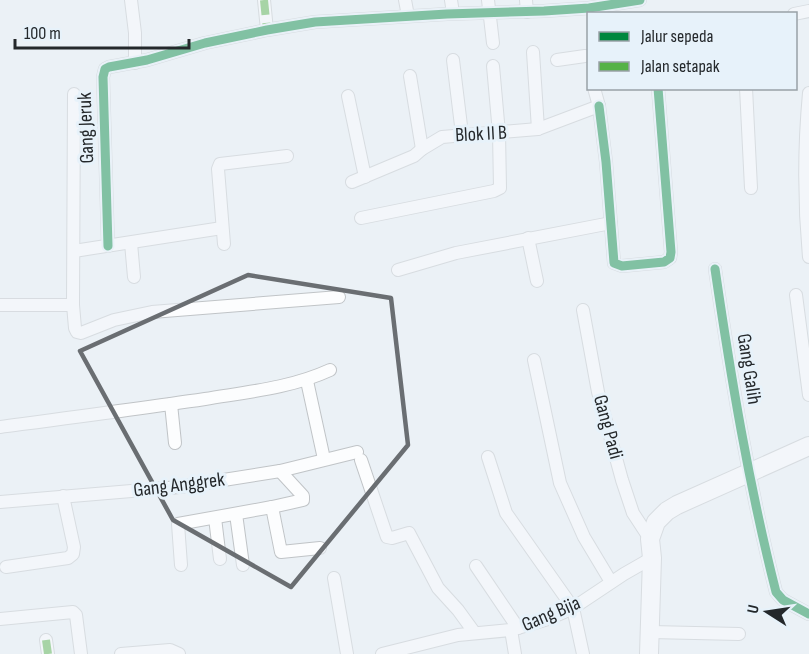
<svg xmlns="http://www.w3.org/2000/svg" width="809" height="654" font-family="'Sofia Sans Condensed',sans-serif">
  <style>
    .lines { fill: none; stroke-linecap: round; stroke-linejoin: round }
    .street-casing { stroke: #c0c4c7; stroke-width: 14 }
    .secondary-casing { stroke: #c0c4c7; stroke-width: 20 }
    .street { stroke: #fcfdfe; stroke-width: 12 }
    .secondary { stroke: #fcfdfe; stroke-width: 18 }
    .quiet { stroke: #55b246; stroke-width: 8; stroke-dasharray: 15 8; stroke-linecap: butt }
    .cycleway-casing { stroke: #e7f2fa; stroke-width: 13 }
    .cycleway { stroke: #00873e; stroke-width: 9 }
    .marked { fill: none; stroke: #6a6e72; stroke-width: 4.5; stroke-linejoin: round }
    .labels { text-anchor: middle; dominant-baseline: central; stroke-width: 6; stroke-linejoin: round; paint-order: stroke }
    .street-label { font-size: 20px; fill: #24282b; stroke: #e7f2fa }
  </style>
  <rect width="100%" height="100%" fill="#ebf1f6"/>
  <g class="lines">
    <g class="street-casing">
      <g id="street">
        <polyline points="131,0 135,33 135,63"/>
        <polyline points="264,0 267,30"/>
        <polyline points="405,0 408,16"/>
        <polyline points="451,0 453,13"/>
        <polyline points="488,0 493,43"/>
        <polyline points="526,0 527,12"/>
        <polyline points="794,14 809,11"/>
        <polyline points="533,52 538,129"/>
        <polyline points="453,60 462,134"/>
        <polyline points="557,60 585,56"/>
        <polyline points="410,76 422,149"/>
        <polyline points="746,88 751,188"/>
        <path d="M809 93C804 147 804 203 809 257"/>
        <polyline points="74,94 73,305 75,328 77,332 81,333 114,320 152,312 339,297"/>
        <polyline points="348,96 365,177"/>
        <polyline points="599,106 606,162 614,263 622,266 664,262 670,258 671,252 658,88"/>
        <polyline points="352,182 414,156 422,149 442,137 538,129 599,106 594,88"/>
        <polyline points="361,218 494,191 500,188 499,133 493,66"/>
        <polyline points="528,238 537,281"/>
        <polyline points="131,243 134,277"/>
        <polyline points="224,244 218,169 220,164 287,156"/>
        <polyline points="108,246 103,77 105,69 109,67 147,60 205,43 267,30 315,22 447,14 544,11 589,8 640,0"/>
        <polyline points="74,251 222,228"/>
        <path d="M715 269C731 378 749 486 776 592L783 600 809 614"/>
        <polyline points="398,270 456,253 611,223"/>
        <polyline points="796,295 809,395"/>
        <polyline points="0,305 73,305"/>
        <polyline points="583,310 598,392 622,480 633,513 650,539"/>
        <polyline points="534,360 560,483 584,537 611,582"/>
        <polyline points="307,381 324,459"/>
        <polyline points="171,404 175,443"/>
        <path d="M0 427C68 418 137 409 205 399 247 392 291 388 330 370"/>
        <polyline points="488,457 506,513 573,608 583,654"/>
        <polyline points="361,460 387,537 392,538 409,533 438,588 458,610 474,632"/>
        <polyline points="0,502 179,487 280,471 357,452"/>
        <polyline points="272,507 281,552 320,548"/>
        <polyline points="236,514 243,565"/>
        <polyline points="215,518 220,559"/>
        <polyline points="181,565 178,524 272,507 303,500 303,496 280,471"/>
        <polyline points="476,566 518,628"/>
        <polyline points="6,567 68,558 73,554 74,547 63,496"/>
        <polyline points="334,578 347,654"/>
        <polyline points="0,619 73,612 76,615 81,654"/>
        <polyline points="511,630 515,654"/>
        <polyline points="651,632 739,634"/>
        <polyline points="46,640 48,654"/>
        <polyline points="121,654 170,650 179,654"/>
        <polyline points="382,654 458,635 511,630 548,619 573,608 624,574 652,558"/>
      </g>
    </g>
    <g class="secondary-casing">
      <polyline id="secondary" points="649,654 652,558 650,539 656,522 667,511 677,505 809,446"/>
    </g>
    <use href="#street" class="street"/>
    <use href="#secondary" class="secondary"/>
    <g class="quiet">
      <polyline points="264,0 267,30"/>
      <polyline points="46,640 48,654"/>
    </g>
    <g class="cycleway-casing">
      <g id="cycleway">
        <polyline points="599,106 606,162 614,263 622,266 664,262 670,258 671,252 658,88"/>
        <polyline points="108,246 103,77 105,69 109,67 147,60 205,43 267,30 315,22 447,14 544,11 589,8 640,0"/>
        <path d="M715 269C731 378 749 486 776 592L783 600 809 614"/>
      </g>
    </g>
    <use href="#cycleway" class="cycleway"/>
  </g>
  <path d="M0 0H809V654H0ZM248 275 391 298 408 445 291 587 173 520 80 351Z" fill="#ebf1f6" fill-opacity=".55" fill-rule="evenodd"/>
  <path class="marked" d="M248 275 391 298 408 445 291 587 173 520 80 351Z"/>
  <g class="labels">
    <g class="street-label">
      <text transform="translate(86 128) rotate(-92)">Gang Jeruk</text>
      <text transform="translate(481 134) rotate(-3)">Blok II B</text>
      <text transform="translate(749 369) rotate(81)">Gang Galih</text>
      <text transform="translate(608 427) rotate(75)">Gang Padi</text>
      <text transform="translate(179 485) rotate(-7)">Gang Anggrek</text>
      <text transform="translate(551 614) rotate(-23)">Gang Bija</text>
    </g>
  </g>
  <rect x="587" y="12" width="210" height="78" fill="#e7f2fa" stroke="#99a1a7" stroke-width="1.5"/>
  <rect x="599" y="32" width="30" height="9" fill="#00873e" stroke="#99a1a7" stroke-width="1.5"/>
  <text x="641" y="42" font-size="18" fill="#24282b">Jalur sepeda</text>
  <rect x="599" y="62" width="30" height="9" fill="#55b246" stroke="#99a1a7" stroke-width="1.5"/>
  <text x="641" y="72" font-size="18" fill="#24282b">Jalan setapak</text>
  <g transform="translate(767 612) rotate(282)" stroke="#e7f2fa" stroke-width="4.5" paint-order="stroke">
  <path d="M0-4.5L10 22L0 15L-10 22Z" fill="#24282b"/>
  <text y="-9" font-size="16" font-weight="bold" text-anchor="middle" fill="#24282b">U</text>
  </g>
  <path d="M15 39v9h174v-9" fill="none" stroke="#24282b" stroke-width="3"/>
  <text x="24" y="39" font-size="18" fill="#24282b" stroke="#e7f2fa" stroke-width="4.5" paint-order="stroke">100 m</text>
</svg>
